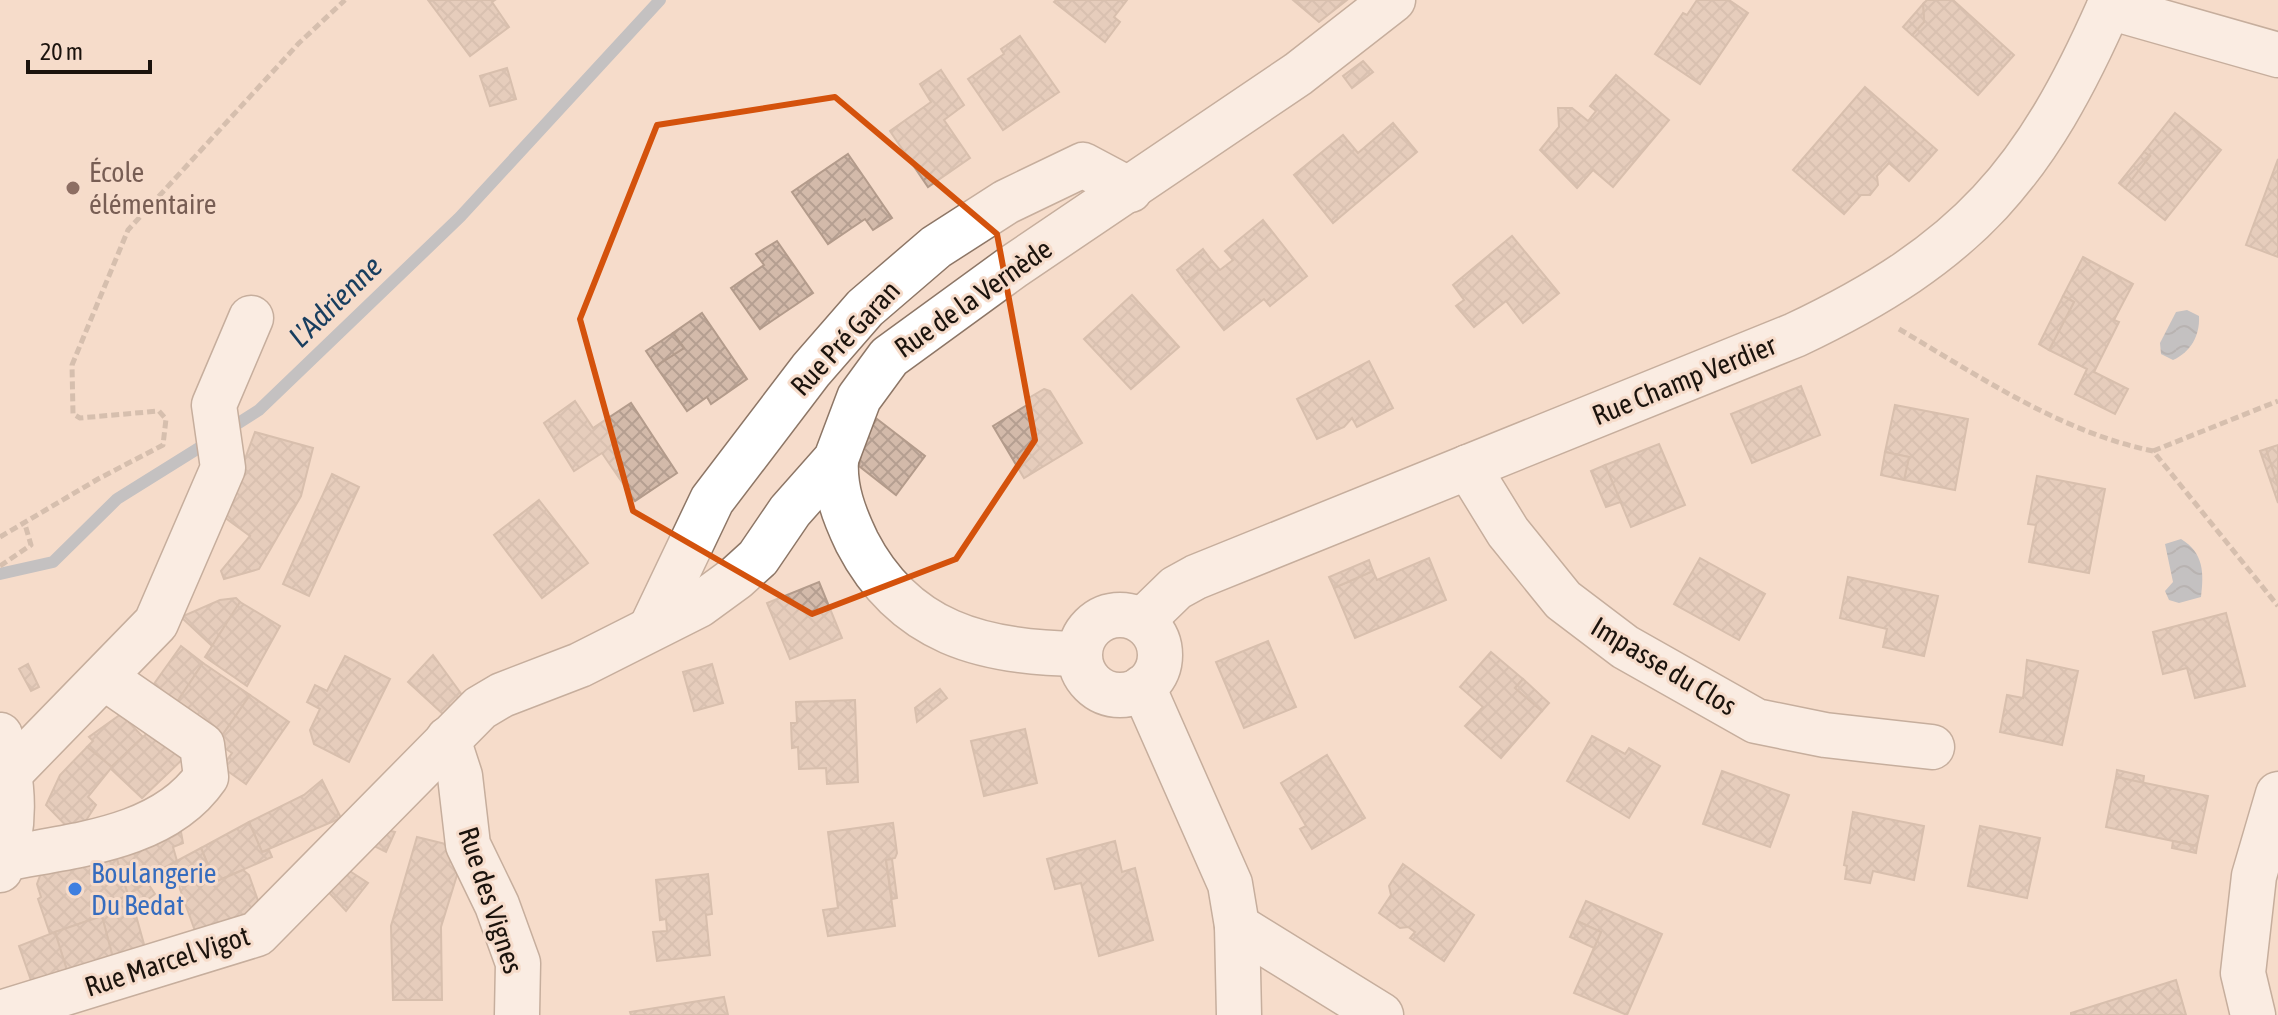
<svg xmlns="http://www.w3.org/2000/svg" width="2278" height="1015" font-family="'Asap Condensed',sans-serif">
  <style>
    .water { fill: url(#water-waves) }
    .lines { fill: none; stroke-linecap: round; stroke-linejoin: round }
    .stream { stroke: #889fb5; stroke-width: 12 }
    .building { fill: url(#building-cross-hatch); stroke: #b39b8b; stroke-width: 2 }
    .minor-casing { stroke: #8d7666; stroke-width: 47 }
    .path { stroke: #af9b8d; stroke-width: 5; stroke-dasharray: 8 4; stroke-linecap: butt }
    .minor { stroke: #fff; stroke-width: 44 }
    .marked { fill: none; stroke: #d4520c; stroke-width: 6; stroke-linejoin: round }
    .education-dot { fill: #8d6e63; stroke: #f6dccb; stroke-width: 3 }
    .shop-dot { fill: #3f7fe0; stroke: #f6dccb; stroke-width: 3 }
    .labels { text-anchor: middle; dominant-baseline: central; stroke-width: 6; stroke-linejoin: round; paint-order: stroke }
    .education-label { font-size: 28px; fill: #785e54; stroke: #f6dccb; text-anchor: start }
    .street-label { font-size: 28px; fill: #1b130d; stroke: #f6dccb }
    .shop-label { font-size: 28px; fill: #366cbe; stroke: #f6dccb; text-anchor: start }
    .water-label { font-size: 30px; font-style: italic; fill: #183e5f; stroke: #f6dccb }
  </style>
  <defs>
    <pattern id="water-waves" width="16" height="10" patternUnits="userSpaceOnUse" patternTransform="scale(2)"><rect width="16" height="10" fill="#889fb5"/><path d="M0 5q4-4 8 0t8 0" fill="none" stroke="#6e8092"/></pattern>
    <pattern id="building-cross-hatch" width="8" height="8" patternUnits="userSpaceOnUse" patternTransform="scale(2)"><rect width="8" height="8" fill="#d3baaa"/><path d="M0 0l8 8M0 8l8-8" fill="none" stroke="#b59f91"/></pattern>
  </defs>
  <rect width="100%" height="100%" fill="#f6dccb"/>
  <g class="water">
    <path d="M2187 310 2199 316C2200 335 2191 352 2173 360L2161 354 2160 343 2176 312Z"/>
    <path d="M2181 539C2204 553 2204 573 2201 597L2179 603 2169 600 2165 591 2173 582 2165 544Z"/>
  </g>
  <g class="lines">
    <g class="stream">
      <polyline points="226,431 259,410 460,217 660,0"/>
      <polyline points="0,574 53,562 117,499 210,441"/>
    </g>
  </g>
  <g class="building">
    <polygon points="428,0 495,0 492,2 509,27 470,56"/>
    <polygon points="1056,0 1127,0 1114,17 1120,22 1105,42 1054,2"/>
    <polygon points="1293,0 1347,0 1319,22"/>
    <polygon points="1697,0 1729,0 1748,13 1700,84 1655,54 1683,13 1687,15"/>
    <polygon points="1927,0 1953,0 2014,55 1978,95 1912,35 1924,22 1923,4"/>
    <polygon points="1923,4 1924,22 1912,35 1903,27"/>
    <polygon points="1020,36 1059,92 1003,130 968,79 1004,54 1001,49"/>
    <polygon points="1363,61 1373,72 1352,88 1343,76"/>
    <polygon points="507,68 516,99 490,106 480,76"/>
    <polygon points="941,70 964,105 944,120 970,158 928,187 890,131 931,102 920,84"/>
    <polygon points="1616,75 1669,120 1613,187 1593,170 1577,188 1540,150 1559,127 1558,108 1572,108 1588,121 1596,111 1590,106"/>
    <polygon points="1865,87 1937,150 1909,181 1889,163 1877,176 1878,185 1870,195 1861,195 1844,214 1793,170"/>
    <polygon points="2175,113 2221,150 2165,220 2125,188 2150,156 2144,152"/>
    <polygon points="1393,123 1417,152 1333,223 1294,175 1343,135 1358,153"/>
    <polygon points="2144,152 2150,156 2125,188 2119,183"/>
    <polygon points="848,154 892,218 873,230 865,219 828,244 792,192"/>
    <polygon points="2278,159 2278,257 2246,245"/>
    <polygon points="1263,220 1307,276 1270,306 1264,299 1224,330 1186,282 1212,261 1220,270 1233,260 1225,251"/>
    <polygon points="1512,236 1559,293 1523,323 1506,301 1474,327 1456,306 1464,300 1453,285"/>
    <polygon points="777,241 813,293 760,329 731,288 764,265 756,254"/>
    <polygon points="1203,249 1212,261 1186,282 1177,270"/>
    <polygon points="2083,257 2133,284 2114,320 2119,322 2094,372 2128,389 2115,414 2075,394 2087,369 2049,350 2074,302 2063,296"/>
    <polygon points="1132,295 1179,347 1131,389 1084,339"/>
    <polygon points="2063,296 2074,302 2049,350 2039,344"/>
    <polygon points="702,313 747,379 711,404 707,397 687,411 656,366 684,348 673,333"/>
    <polygon points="673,333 684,348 656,366 646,351"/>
    <polygon points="1369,361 1393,408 1357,427 1352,418 1344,427 1317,439 1297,399"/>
    <polygon points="1801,386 1820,435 1752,463 1731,414"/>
    <polygon points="1044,389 1050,391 1082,443 1024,478 993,426 1027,405 1027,399"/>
    <polygon points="575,401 593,428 631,403 677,473 635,501 602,453 574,471 544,423"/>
    <polygon points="1895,405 1968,419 1955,490 1904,480 1909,457 1885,452"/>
    <polygon points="877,419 925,456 896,495 859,466 864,437"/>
    <polygon points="255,432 313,448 301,496 259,569 224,579 221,571 250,536 213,509 243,464"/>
    <polygon points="1659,444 1685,505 1631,527 1605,465"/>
    <polygon points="2278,445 2278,486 2266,449"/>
    <polygon points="2266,449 2278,486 2278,503 2260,451"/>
    <polygon points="1885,452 1909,457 1904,480 1881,475"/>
    <polygon points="1605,465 1621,502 1606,507 1591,471"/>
    <polygon points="332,474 359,487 309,596 283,584"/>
    <polygon points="2037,476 2105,489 2089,573 2029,562 2036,525 2028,524"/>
    <polygon points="539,500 588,563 542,598 494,535"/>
    <polygon points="1429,558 1446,600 1355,638 1334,588 1373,571 1377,580"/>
    <polygon points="1700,558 1765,594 1739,640 1674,604"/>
    <polygon points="1369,560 1373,571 1334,588 1329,577"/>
    <polygon points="1848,577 1938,596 1924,656 1883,647 1887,629 1840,618"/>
    <polygon points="819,582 842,638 790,659 767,603"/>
    <polygon points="236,598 240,602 212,646 181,617 220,600"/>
    <polygon points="240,602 280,626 247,686 205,657"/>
    <polygon points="2226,613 2245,686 2195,698 2187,668 2163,674 2153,632"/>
    <polygon points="1268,641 1296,707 1244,728 1216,662"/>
    <polygon points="181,646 203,663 169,714 144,698"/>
    <polygon points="1491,652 1523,679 1515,688 1542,711 1501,758 1465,726 1483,707 1460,687"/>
    <polygon points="433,655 462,695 444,715 408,682"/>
    <polygon points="345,656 390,679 349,762 314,744 310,730 320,709 307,702 315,685 327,691"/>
    <polygon points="2027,660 2078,671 2062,745 2000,732 2007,695 2023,698"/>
    <polygon points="203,663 250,695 217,743 169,714"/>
    <polygon points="28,664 39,687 31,691 19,669"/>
    <polygon points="712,664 723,703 694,711 683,672"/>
    <polygon points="1523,679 1549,703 1542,711 1515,688"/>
    <polygon points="940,689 947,698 917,722 915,708"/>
    <polygon points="250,695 289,722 246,784 222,767 232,753 217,743"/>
    <polygon points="855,700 858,782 827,784 826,768 799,769 798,747 792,748 791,723 797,723 796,702"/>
    <polygon points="121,714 143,737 112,767 87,747 93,741 89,737"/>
    <polygon points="159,722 188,754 142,798 110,768"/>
    <polygon points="1025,729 1037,783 984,796 971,741"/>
    <polygon points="1592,736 1625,754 1629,748 1660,766 1629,818 1567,781"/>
    <polygon points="87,747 112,767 88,797 96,805 76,836 46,805 60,775"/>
    <polygon points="1327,755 1365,818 1312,849 1300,829 1306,826 1281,783"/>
    <polygon points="2117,770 2144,776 2143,783 2116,777"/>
    <polygon points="1722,771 1789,795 1770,847 1703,824"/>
    <polygon points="2116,777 2208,796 2197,846 2106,827"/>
    <polygon points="322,780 341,818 262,852 249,822 304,795"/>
    <polygon points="1853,812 1924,826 1914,880 1873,871 1870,883 1845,879 1847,866 1844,865"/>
    <polygon points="249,822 262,852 269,850 272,857 215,882 201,848"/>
    <polygon points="893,823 897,853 895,858 886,860 895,926 828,936 823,910 838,908 828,832"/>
    <polygon points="1980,826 2040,838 2027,898 1968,886"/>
    <polygon points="382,829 395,832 386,852 368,843"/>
    <polygon points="181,832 183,843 173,847 177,861 145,878 147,882 128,895 113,847 134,840 172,837"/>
    <polygon points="417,837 458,847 457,875 441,927 442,1000 393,1000 391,926"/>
    <polygon points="1115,841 1122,872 1135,868 1153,940 1099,956 1081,883 1055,889 1047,859"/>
    <polygon points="2173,841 2197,846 2196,853 2172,848"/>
    <polygon points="113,847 128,895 100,909 102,916 50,934 38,899 41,897 37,884 41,873"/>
    <polygon points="201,848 215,882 243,870 249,875 261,909 199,942 171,864"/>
    <polygon points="892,859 897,898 892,899 886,860"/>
    <polygon points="1403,864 1474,915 1444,961 1410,938 1415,932 1408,927 1400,928 1379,913 1391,895 1389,886"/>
    <polygon points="342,866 368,883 346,911 321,884"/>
    <polygon points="708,874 712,914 706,915 710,955 657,961 653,932 667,931 666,919 660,920 656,880"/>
    <polygon points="147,882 155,894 135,909 130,894"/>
    <polygon points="130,894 147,955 114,962 100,909"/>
    <polygon points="1586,901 1662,934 1627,1015 1574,993 1601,932 1577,921"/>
    <polygon points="102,916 114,962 69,977 55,932"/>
    <polygon points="1577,921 1601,932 1594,948 1570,937"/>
    <polygon points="55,932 69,977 34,989 19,946"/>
    <polygon points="2176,980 2186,1015 2071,1015 2071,1013"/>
    <polygon points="724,997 728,1015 631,1015 630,1012"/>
  </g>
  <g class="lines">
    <g class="minor-casing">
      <g id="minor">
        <polyline points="2109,7 2278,55"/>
        <path d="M836 459C834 489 844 515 857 542 904 633 983 653 1079 654"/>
        <polyline points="1468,467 1508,532 1563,600 1625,647 1756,721 1825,735 1932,747"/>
        <circle cx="1120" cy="655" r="40"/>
        <path d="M1142 621 1176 588 1196 577 1795 335C1968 253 2036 175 2112 0"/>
        <polyline points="651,628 712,500 811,370 865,308 936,247 1006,202 1083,165 1130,190"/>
        <polyline points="1143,687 1230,884 1237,926 1239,1015"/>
        <path d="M0 735C14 780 18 825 0 870"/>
        <polyline points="448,739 460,776 468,845 497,905 518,963 517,1015"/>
        <polyline points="10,773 156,623 223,468 214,405 251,318"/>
        <path d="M4 859C73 845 163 839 206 777L202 745 105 678"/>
        <polyline points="1237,926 1381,1015"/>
        <polyline points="0,1013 257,934 480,708 502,695 580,665 699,605 736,578 758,558 790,511 836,459 859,398 889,357 1014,266 1298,74 1393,0"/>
        <polyline points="2253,1015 2243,973 2254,876 2278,794"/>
      </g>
    </g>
    <g class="path">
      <path d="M1899 329C1979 376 2060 432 2153 451L2278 606"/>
      <polyline points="2153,451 2278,401"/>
      <polyline points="0,537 98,479 163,445 166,419 159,411 80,418 73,414 72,365 128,230 299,43 345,0"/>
      <polyline points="0,566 31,545 24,521"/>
    </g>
    <use href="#minor" class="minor"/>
  </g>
  <path d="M0 0H2278V1015H0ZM835 97 997 234 1035 440 956 559 812 614 633 511 580 319 657 125Z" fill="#f6dccb" fill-opacity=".55" fill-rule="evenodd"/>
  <path class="marked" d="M835 97 997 234 1035 440 956 559 812 614 633 511 580 319 657 125Z"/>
  <circle class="education-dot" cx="73" cy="188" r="8"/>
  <circle class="shop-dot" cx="75" cy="889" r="8"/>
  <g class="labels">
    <g class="education-label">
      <text x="89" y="172">École<tspan x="89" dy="32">élémentaire</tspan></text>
    </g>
    <g class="street-label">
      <text transform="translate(973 298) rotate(-35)">Rue de la Vernède</text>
      <text transform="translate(845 338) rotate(-47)">Rue Pré Garan</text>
      <text transform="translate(1684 380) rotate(-22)">Rue Champ Verdier</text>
      <text transform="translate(1664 666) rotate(31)">Impasse du Clos</text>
      <text transform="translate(491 900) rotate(72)">Rue des Vignes</text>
      <text transform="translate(167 961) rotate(-18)">Rue Marcel Vigot</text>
    </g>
    <g class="shop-label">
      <text x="91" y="873">Boulangerie<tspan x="91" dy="32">Du Bedat</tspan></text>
    </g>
    <g class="water-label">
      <text transform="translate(335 301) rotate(-44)">L'Adrienne</text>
    </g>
  </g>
  <path d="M28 60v12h122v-12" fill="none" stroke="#1b130d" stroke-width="4"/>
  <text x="40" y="60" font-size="24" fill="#1b130d" stroke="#f6dccb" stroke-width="6" paint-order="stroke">20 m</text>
</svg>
